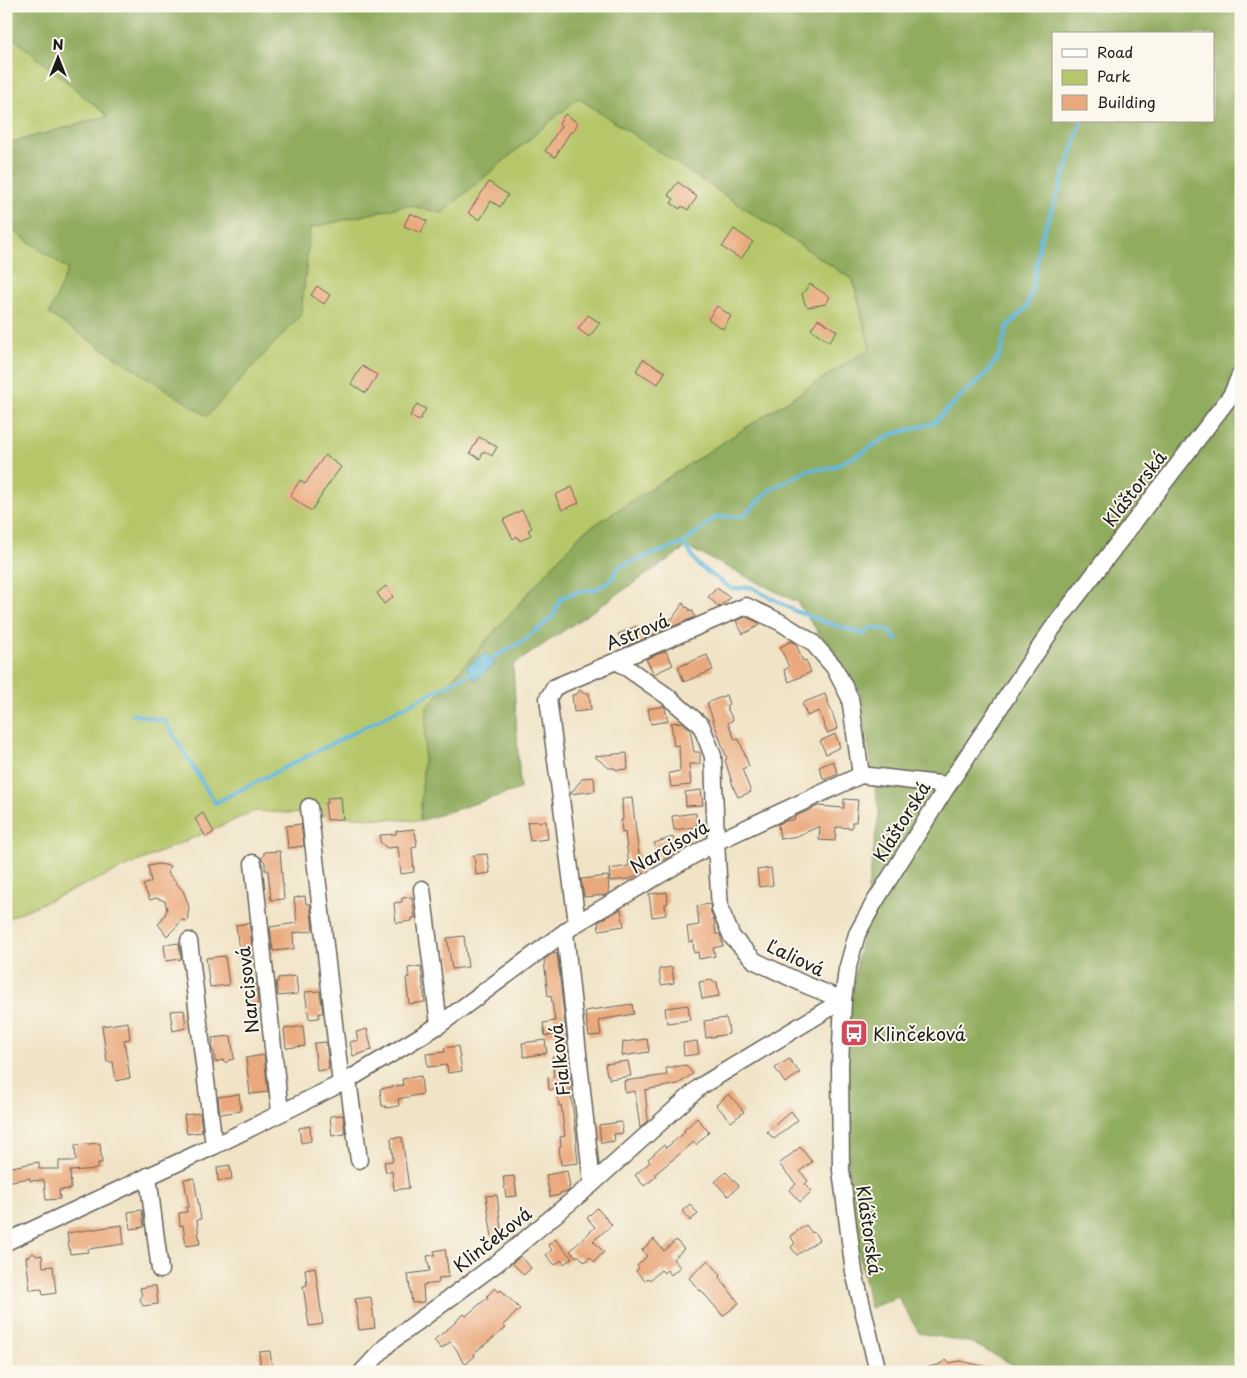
<svg xmlns="http://www.w3.org/2000/svg" width="1247" height="1378" font-family="'Playpen Sans',sans-serif">
  <style>
    .green { fill: #b6c76b; stroke: #697244 }
    .forest { fill: #90ac5f; stroke: #56643e; fill-rule: evenodd }
    .water { fill: #62b8de; stroke: #3f6a7d }
    .lines { fill: none; stroke-linecap: round; stroke-linejoin: round }
    .stream { stroke: #62b8de; stroke-width: 4 }
    .building { fill: #eaa97d }
    .minor-casing { stroke: #666258; stroke-width: 19 }
    .minor { stroke: #fff; stroke-width: 16 }
    .labels { text-anchor: middle; dominant-baseline: central; stroke-width: 4; stroke-linejoin: round; paint-order: stroke }
    .street-label { font-size: 18px; fill: #1c1c1c; stroke: #fbf7ec }
    .poi-label { font-size: 18px; fill: #1c1c1c; stroke: #fbf7ec; text-anchor: start }
  </style>
  <rect width="100%" height="100%" fill="#fbf7ec"/>
  <filter id="ink" filterUnits="userSpaceOnUse"><feTurbulence type="fractalNoise" baseFrequency=".02" numOctaves="2"/><feDisplacementMap in="SourceGraphic" scale="10" xChannelSelector="R" yChannelSelector="G"/><feConvolveMatrix kernelMatrix="1 2 1 2 8 2 1 2 1" color-interpolation-filters="sRGB"/></filter>
  <filter id="wash" filterUnits="userSpaceOnUse"><feTurbulence type="fractalNoise" baseFrequency=".0096" numOctaves="4" result="noise"/><feDisplacementMap in="SourceGraphic" scale="20" xChannelSelector="R" yChannelSelector="G"/><feGaussianBlur stdDeviation="1.12" result="paint"/><feColorMatrix in="noise" values="0 0 0 0 0 0 0 0 0 0 0 0 0 0 0 0 0 1.4 0 .05"/><feComposite in="paint" operator="in"/></filter>
  <g filter="url(#wash)">
    <rect width="100%" height="100%" fill="#f0e3c6"/>
    <g class="green">
      <polygon points="6,32 108,116 6,144"/>
      <polygon points="578,98 853,280 870,348 582,533 427,707 420,821 255,811 6,919 6,226 69,269 301,315 310,228 408,205 442,213"/>
    </g>
    <path class="forest" d="M6 6H1241V1372H1027L972 1343 919 1333 898 1297 870 1308 851 1217 843 1059 879 813 860 692 797 602 687 547 513 665 520 789 420 821 427 707 582 533 870 348 853 280 578 98 442 213 408 205 310 228 301 315 207 416 49 314 68 269 6 226V144L108 116 6 32ZM1053 34H1213V121H1053Z"/>
    <polygon class="water" points="486,653 495,665 475,680 466,667"/>
    <g class="lines">
      <g class="stream">
        <polyline points="684,543 698,565 732,589 751,587 795,611 825,622 863,634 872,628 888,630 897,640"/>
        <polyline points="491,659 523,641 552,618 561,598 580,591 594,590 608,583 620,566 684,543 716,517 743,516 771,489 808,470 831,468 863,452 890,435 934,423 959,398 985,375 1000,355 1007,327 1027,307 1034,281 1040,241 1066,171 1081,123"/>
        <polyline points="132,714 165,721 215,803 471,673"/>
      </g>
    </g>
    <g id="blocks">
      <g class="building">
        <polygon points="565,114 578,123 572,133 570,132 555,157 545,151 561,126 559,124"/>
        <polygon points="489,182 508,195 500,207 491,201 480,220 468,213"/>
        <polygon points="678,182 697,197 688,210 682,206 680,209 671,203 674,199 668,195"/>
        <polygon points="410,213 427,221 421,233 404,226"/>
        <polygon points="734,229 753,242 741,259 722,247"/>
        <polygon points="810,284 830,297 826,304 808,307 805,304 802,294"/>
        <polygon points="317,286 330,295 324,304 311,295"/>
        <polygon points="717,306 731,316 723,329 708,319"/>
        <polygon points="588,315 600,323 589,337 578,329"/>
        <polygon points="818,319 837,331 829,342 811,329"/>
        <polygon points="643,359 665,372 658,384 636,371"/>
        <polygon points="362,366 377,375 366,393 351,384"/>
        <polygon points="417,404 426,409 419,421 410,416"/>
        <polygon points="479,437 497,447 492,456 484,451 480,459 470,453"/>
        <polygon points="325,455 341,467 321,495 322,495 311,511 290,496 300,480 305,484"/>
        <polygon points="572,487 579,503 562,510 555,495"/>
        <polygon points="522,510 532,528 528,530 531,535 520,541 517,536 513,539 503,520"/>
        <polygon points="386,586 393,597 384,604 377,593"/>
        <polygon points="717,588 730,598 719,607 708,597"/>
        <polygon points="683,603 686,608 688,607 690,611 692,610 695,617 624,647 618,634 637,626 639,632 673,618"/>
        <polygon points="746,617 759,623 760,625 743,634 736,621"/>
        <polygon points="791,641 796,644 803,661 806,660 811,672 789,682 784,670 789,667 780,647"/>
        <polygon points="666,651 673,665 654,674 646,659"/>
        <polygon points="707,655 713,670 684,682 678,667"/>
        <polygon points="580,690 583,693 589,693 591,710 574,712 572,695 577,694"/>
        <polygon points="825,694 838,729 827,733 819,711 807,716 802,703"/>
        <polygon points="726,695 729,704 726,706 733,720 728,723 735,740 739,739 749,766 742,769 751,792 738,797 734,789 725,760 727,759 707,703"/>
        <polygon points="664,706 665,708 668,721 651,724 648,709"/>
        <polygon points="682,722 690,729 694,752 700,752 700,764 689,764 691,785 671,787 669,773 680,771 679,745 674,746 671,723"/>
        <polygon points="835,734 840,747 826,754 820,741"/>
        <polygon points="627,753 628,769 616,770 615,768 609,768 594,756"/>
        <polygon points="833,761 838,774 824,780 819,767"/>
        <polygon points="594,777 595,791 570,794 583,778"/>
        <polygon points="701,790 703,805 686,806 685,792"/>
        <polygon points="341,797 343,819 327,820 325,803 328,803 327,798"/>
        <polygon points="632,798 641,872 631,879 610,881 609,869 629,866 625,832 622,833 621,820 623,820 622,799"/>
        <polygon points="844,799 858,800 856,822 852,822 852,828 836,827 835,841 819,840 820,826 797,836 780,839 778,824 786,821 795,819 794,817 818,806 844,808"/>
        <polygon points="203,813 214,832 206,837 195,819"/>
        <polygon points="696,813 697,827 674,830 672,816"/>
        <polygon points="546,821 548,839 530,841 527,822"/>
        <polygon points="301,824 304,846 288,848 286,826"/>
        <polygon points="414,829 417,841 416,847 412,848 414,872 401,874 398,847 387,848 380,842 380,835 396,834 396,831"/>
        <polygon points="673,837 676,847 675,852 675,854 661,861 654,843"/>
        <polygon points="280,851 284,899 271,900 268,870 265,870 265,862 261,858 264,855 264,852"/>
        <polygon points="487,854 490,873 476,875 474,855"/>
        <polygon points="159,864 170,866 168,873 183,891 188,903 189,909 187,921 181,920 178,925 167,936 158,924 163,920 162,918 165,915 167,910 165,901 156,898 150,900 143,885 151,882 148,866"/>
        <polygon points="771,868 773,885 759,887 757,870"/>
        <polygon points="608,876 609,893 606,895 584,897 581,879"/>
        <polygon points="667,892 668,903 665,904 666,915 652,917 649,894"/>
        <polygon points="305,896 306,904 310,904 313,929 311,931 293,933 294,949 273,951 270,927 297,923 294,898"/>
        <polygon points="412,897 415,918 412,918 412,921 396,923 394,903 402,902 402,898"/>
        <polygon points="710,904 711,913 714,921 716,934 720,934 723,946 713,948 715,956 699,959 698,952 694,953 693,941 689,942 687,927 699,925 697,906"/>
        <polygon points="621,909 624,926 599,930 598,922"/>
        <polygon points="249,923 253,953 250,953 251,958 240,959 236,925"/>
        <polygon points="464,936 468,967 452,969 447,938"/>
        <polygon points="179,943 181,959 166,961 164,945"/>
        <polygon points="557,953 567,1041 558,1042 557,1034 545,1036 543,1023 555,1021 551,996 548,997 544,960 552,954"/>
        <polygon points="225,956 229,985 210,987 206,958"/>
        <polygon points="421,966 425,1002 409,1004 406,978 409,977 408,968"/>
        <polygon points="672,967 674,983 661,985 659,969"/>
        <polygon points="296,976 298,994 278,996 276,982 278,982 278,978"/>
        <polygon points="712,980 713,982 717,982 719,996 702,999 699,982"/>
        <polygon points="256,984 258,1004 248,1005 246,985"/>
        <polygon points="320,991 323,1013 319,1013 319,1018 309,1019 305,992"/>
        <polygon points="632,1004 634,1014 599,1020 601,1035 589,1036 585,1011"/>
        <polygon points="688,1005 690,1020 667,1023 665,1008"/>
        <polygon points="184,1010 186,1028 173,1031 170,1011"/>
        <polygon points="726,1018 728,1025 729,1034 706,1038 704,1021"/>
        <polygon points="128,1022 130,1039 124,1040 130,1078 116,1081 113,1062 107,1062 102,1026"/>
        <polygon points="303,1026 305,1046 286,1048 284,1029"/>
        <polygon points="367,1029 372,1050 353,1056 350,1042 358,1040 356,1032"/>
        <polygon points="231,1036 234,1059 229,1060 226,1063 223,1060 215,1062 214,1052 212,1050 212,1046 213,1044 212,1038"/>
        <polygon points="647,1039 649,1052 622,1056 623,1042"/>
        <polygon points="545,1040 547,1053 524,1057 522,1043"/>
        <polygon points="697,1041 699,1054 684,1056 683,1043"/>
        <polygon points="326,1042 329,1069 317,1071 314,1043"/>
        <polygon points="458,1046 462,1071 448,1073 447,1065 428,1067 426,1054 445,1052 444,1048"/>
        <polygon points="264,1055 268,1092 250,1094 246,1058"/>
        <polygon points="566,1055 568,1074 570,1074 572,1088 570,1088 577,1141 576,1142 578,1163 561,1165 559,1147 561,1146 560,1137 565,1136 561,1105 559,1106 557,1089 550,1090 549,1089 548,1077 554,1076 552,1057"/>
        <polygon points="789,1059 800,1073 785,1083 775,1068"/>
        <polygon points="628,1061 631,1076 609,1079 609,1075 607,1075 605,1064"/>
        <polygon points="686,1065 693,1074 678,1084 645,1090 648,1120 640,1128 635,1091 625,1093 624,1081 667,1075 666,1068"/>
        <polygon points="421,1076 423,1094 398,1099 399,1106 386,1108 386,1106 382,1106 380,1089 403,1085 402,1079"/>
        <polygon points="239,1094 241,1111 220,1114 218,1097"/>
        <polygon points="729,1094 744,1112 731,1122 716,1105"/>
        <polygon points="791,1111 798,1120 774,1139 767,1132"/>
        <polygon points="200,1113 202,1132 187,1134 184,1115"/>
        <polygon points="343,1115 345,1134 332,1136 330,1116"/>
        <polygon points="697,1118 709,1132 696,1145 694,1142 655,1174 657,1176 644,1186 635,1175 650,1162 648,1159 664,1145 666,1148 685,1132 684,1130"/>
        <polygon points="621,1122 623,1133 614,1134 615,1141 601,1143 599,1125"/>
        <polygon points="310,1126 311,1141 301,1143 299,1128"/>
        <polygon points="402,1137 409,1188 394,1190 392,1171 386,1172 384,1162 393,1161 391,1138"/>
        <polygon points="100,1143 102,1163 98,1163 98,1169 70,1171 71,1189 59,1190 60,1199 46,1200 44,1180 30,1181 30,1178 6,1182 6,1168 39,1162 39,1169 59,1169 59,1161 76,1161 75,1145"/>
        <polygon points="800,1147 812,1162 800,1171 808,1181 805,1184 812,1191 800,1202 789,1190 796,1184 779,1164"/>
        <polygon points="230,1165 232,1179 218,1181 217,1167"/>
        <polygon points="567,1171 570,1187 569,1187 569,1190 567,1192 560,1193 560,1195 550,1197 546,1175"/>
        <polygon points="726,1172 739,1186 728,1196 715,1182"/>
        <polygon points="514,1176 517,1196 506,1197 503,1177"/>
        <polygon points="194,1178 201,1219 197,1220 200,1244 186,1246 183,1225 180,1226 179,1213 187,1212 186,1207 189,1207 184,1179"/>
        <polygon points="497,1195 502,1237 492,1238 486,1196"/>
        <polygon points="690,1204 698,1214 690,1221 682,1211"/>
        <polygon points="597,1208 612,1225 593,1241 604,1252 594,1262 590,1257 585,1262 578,1255 576,1257 570,1251 595,1227 587,1218"/>
        <polygon points="142,1210 144,1227 130,1229 128,1212"/>
        <polygon points="122,1225 124,1244 88,1249 88,1252 70,1254 67,1233"/>
        <polygon points="806,1225 812,1233 814,1232 819,1240 797,1255 791,1247 795,1243 790,1236"/>
        <polygon points="555,1239 572,1258 564,1264 561,1260 555,1265 546,1255 552,1250 548,1245"/>
        <polygon points="654,1239 664,1251 676,1240 684,1249 673,1259 680,1267 671,1275 667,1270 664,1273 661,1270 650,1280 648,1278 645,1281 636,1271 639,1268 637,1266 647,1256 642,1250"/>
        <polygon points="445,1249 449,1277 438,1278 439,1283 423,1285 424,1302 412,1303 408,1274 430,1271 427,1256 435,1255 434,1251"/>
        <polygon points="33,1253 37,1256 42,1255 43,1267 53,1266 56,1293 43,1295 42,1289 30,1290 26,1257 30,1256"/>
        <polygon points="521,1256 531,1268 524,1275 512,1263"/>
        <polygon points="708,1260 721,1275 719,1277 739,1303 723,1316 701,1290 700,1291 689,1278"/>
        <polygon points="315,1267 323,1324 309,1326 303,1286 307,1285 305,1269"/>
        <polygon points="151,1286 156,1286 158,1304 143,1306 140,1299 142,1296 140,1288"/>
        <polygon points="495,1288 499,1292 501,1290 520,1309 503,1325 506,1328 474,1353 475,1356 466,1364 462,1361 457,1350 450,1342 441,1349 434,1340 456,1322 458,1319 464,1314 466,1316 488,1297 487,1296"/>
        <polygon points="371,1297 375,1328 359,1330 355,1299"/>
        <polygon points="270,1351 273,1372 261,1372 259,1352"/>
        <polygon points="946,1360 949,1363 960,1361 990,1368 989,1372 927,1372 930,1370 929,1367 938,1365"/>
      </g>
    </g>
  </g>
  <g filter="url(#ink)">
    <use href="#blocks" fill-opacity="0" stroke="#666258" stroke-width="1"/>
    <g class="lines">
      <g class="minor-casing">
        <g id="minor">
          <polyline points="617,661 667,696 701,725 713,756 716,842 720,909 732,937 755,961 806,985 843,1000"/>
          <polyline points="309,807 341,1084"/>
          <polyline points="253,863 280,1112"/>
          <polyline points="422,889 439,1025"/>
          <polyline points="577,923 548,698 555,687 746,606 780,622 812,642 834,667 850,698 861,775"/>
          <polyline points="565,932 592,1184"/>
          <polyline points="189,941 214,1146"/>
          <polyline points="348,1080 359,1160"/>
          <polyline points="148,1176 160,1270"/>
          <polyline points="6,1242 214,1146 348,1080 439,1025 577,923 716,842 861,775 948,785"/>
          <polyline points="362,1372 389,1343 497,1263 592,1184 701,1086 843,1000"/>
          <polyline points="878,1372 854,1272 841,1170 840,1066 843,1000 847,970 857,934 874,903 948,785 1052,629 1232,394 1241,373"/>
        </g>
      </g>
      <use href="#minor" class="minor"/>
    </g>
  </g>
  <defs>
    <g id="bus-square" transform="scale(1.4375)"><rect x="-9" y="-9" width="18" height="18" rx="4" fill="#d1495b" stroke="#fbf7ec"/><path d="M-5-6H5V4H4V6H2V4H-2V6H-4V4H-5ZM-3.5-4V0h7V-4ZM-3.5 1.2v1.5H-2V1.2ZM2 1.2v1.5H3.5V1.2Z" fill="#fff"/></g>
  </defs>
  <g fill-rule="evenodd">
    <use href="#bus-square" x="854" y="1033"/>
  </g>
  <g class="labels">
    <g class="street-label">
      <text transform="translate(1134 488) rotate(-52)">Kláštorská</text>
      <text transform="translate(637 631) rotate(-22)">Astrová</text>
      <text transform="translate(901 821) rotate(-58)">Kláštorská</text>
      <text transform="translate(669 846) rotate(-30)">Narcisová</text>
      <text transform="translate(796 957) rotate(26)">Ľaliová</text>
      <text transform="translate(247 990) rotate(-96)">Narcisová</text>
      <text transform="translate(559 1060) rotate(-96)">Fialková</text>
      <text transform="translate(870 1230) rotate(82)">Kláštorská</text>
      <text transform="translate(492 1239) rotate(-38)">Klinčeková</text>
    </g>
    <g class="poi-label">
      <text x="873" y="1033">Klinčeková</text>
    </g>
  </g>
  <rect width="1247" height="1378" fill="none" stroke="#fbf7ec" stroke-width="25"/>
  <rect x="1052" y="32" width="162" height="90" fill="#fbf7ec" stroke="#a29f99"/>
  <rect x="1062" y="49" width="25" height="8" fill="#ffffff" stroke="#a29f99"/>
  <text x="1097" y="58" font-size="15" fill="#1c1c1c">Road</text>
  <rect x="1062" y="70" width="25" height="15" fill="#b6c76b" stroke="#a29f99"/>
  <text x="1097" y="82" font-size="15" fill="#1c1c1c">Park</text>
  <rect x="1062" y="95" width="25" height="15" fill="#eaa97d" stroke="#a29f99"/>
  <text x="1097" y="108" font-size="15" fill="#1c1c1c">Building</text>
  <g transform="translate(58 58)" stroke="#fbf7ec" stroke-width="4" paint-order="stroke">
  <path d="M0-4L9 19L0 12L-9 19Z" fill="#1c1c1c"/>
  <text y="-8" font-size="14" font-weight="bold" text-anchor="middle" fill="#1c1c1c">N</text>
  </g>
</svg>
